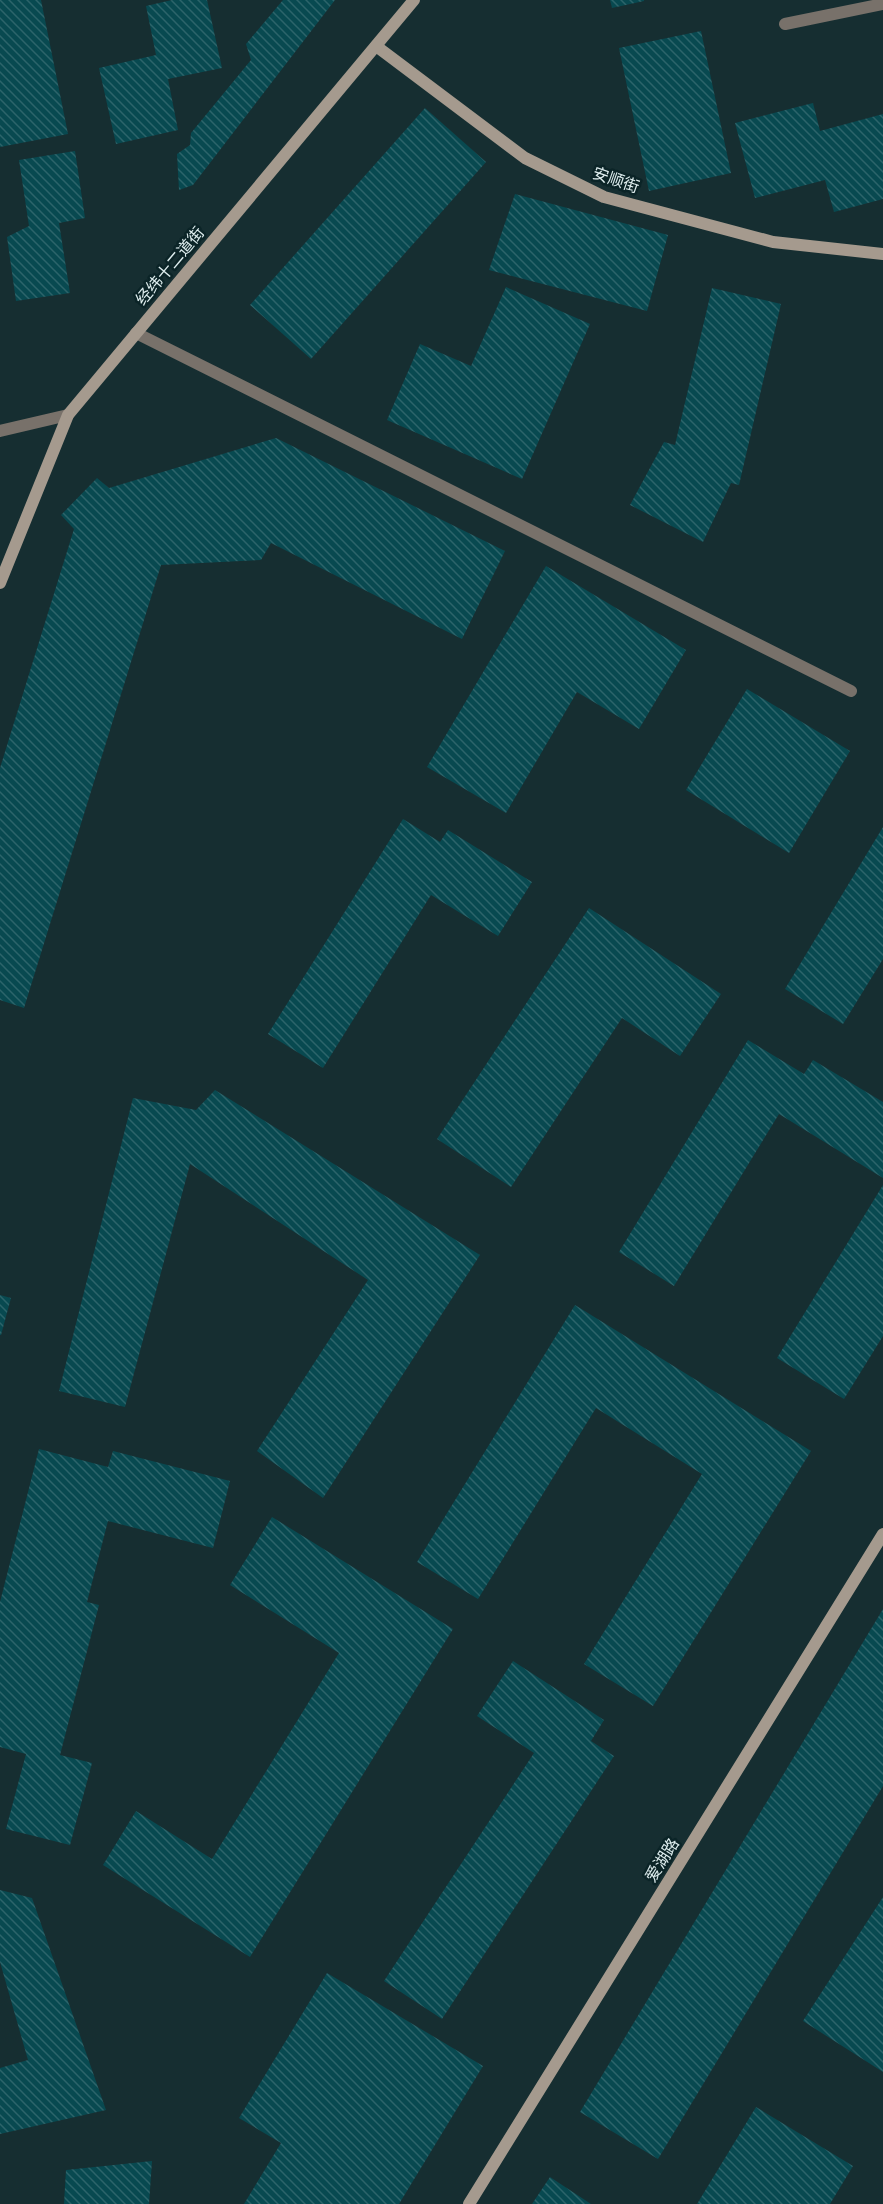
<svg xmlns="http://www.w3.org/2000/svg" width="883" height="2204" font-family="Rubik,'Noto Sans SC',sans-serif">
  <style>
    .building { fill: url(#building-back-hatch) }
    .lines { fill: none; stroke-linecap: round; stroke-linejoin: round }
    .street { stroke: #78716a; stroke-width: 12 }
    .secondary { stroke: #a59a8e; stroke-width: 12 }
    .labels { text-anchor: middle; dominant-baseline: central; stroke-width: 5; stroke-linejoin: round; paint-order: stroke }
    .street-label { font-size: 16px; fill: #dfeeef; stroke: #0b2427 }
  </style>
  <defs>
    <pattern id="building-back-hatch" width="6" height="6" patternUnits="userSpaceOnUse" patternTransform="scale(1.5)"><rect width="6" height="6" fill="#084950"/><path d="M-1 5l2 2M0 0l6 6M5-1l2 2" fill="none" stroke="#2c646a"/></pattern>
  </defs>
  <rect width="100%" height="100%" fill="#162e31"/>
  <g class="building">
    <polygon points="0,0 41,0 68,134 0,147"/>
    <polygon points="172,0 207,0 222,68 168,79 178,130 116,144 99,68 156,55 146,6"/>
    <polygon points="283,0 335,0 193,185 179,190 177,154 190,145 191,133 251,60 246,44"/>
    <polygon points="610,0 644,0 644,1 612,8"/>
    <polygon points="701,31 731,173 649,191 619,48"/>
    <polygon points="813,103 820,131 883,114 883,199 834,212 825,180 755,198 735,123"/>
    <polygon points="425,108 486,162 311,359 250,305"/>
    <polygon points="75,151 85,218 59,223 70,293 16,301 7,237 29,226 19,160"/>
    <polygon points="515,194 668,235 647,311 489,270"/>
    <polygon points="506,287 590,324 522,479 387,420 420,344 471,366"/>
    <polygon points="712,288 781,304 739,485 731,483 703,542 630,505 664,442 675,445"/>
    <polygon points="276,438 505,551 462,639 271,543 261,560 161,565 24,1008 0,1000 0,768 74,529 61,515 97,478 109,488"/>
    <polygon points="546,566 686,650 639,729 577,692 506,813 427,767"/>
    <polygon points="747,689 850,751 789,853 686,790"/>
    <polygon points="403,819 440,842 448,830 532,882 498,936 431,895 323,1068 268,1034"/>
    <polygon points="883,827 883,959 843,1024 785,989"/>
    <polygon points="589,908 721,994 680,1056 622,1018 511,1187 437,1139"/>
    <polygon points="748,1040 804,1074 813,1060 883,1102 883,1178 779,1114 674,1286 619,1252"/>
    <polygon points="215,1090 480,1255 323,1498 257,1451 368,1280 190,1164 125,1407 59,1391 133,1098 196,1110"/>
    <polygon points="883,1185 883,1336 844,1399 777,1358"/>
    <polygon points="0,1295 11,1298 1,1335 0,1335"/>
    <polygon points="575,1305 811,1451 653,1706 584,1664 702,1474 596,1408 478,1599 417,1562"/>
    <polygon points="39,1449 108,1467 113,1451 230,1481 213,1548 108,1521 87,1602 99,1605 60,1755 92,1763 70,1845 6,1829 26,1754 0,1747 0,1602"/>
    <polygon points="272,1517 453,1629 250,1957 103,1865 136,1811 212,1859 339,1653 230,1585"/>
    <polygon points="883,1609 883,1786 658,2159 580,2112"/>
    <polygon points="513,1661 604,1720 591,1741 614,1756 442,2019 384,1981 534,1753 477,1716"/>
    <polygon points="0,1890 32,1898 106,2110 0,2134 0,2068 28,2060 0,1962"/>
    <polygon points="883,1897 883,2072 803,2021"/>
    <polygon points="327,1973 483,2066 399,2204 244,2204 281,2143 239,2118"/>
    <polygon points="756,2107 853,2166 830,2204 697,2204"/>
    <polygon points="152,2161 149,2204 64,2204 66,2170"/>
    <polygon points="550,2177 591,2204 532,2204"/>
  </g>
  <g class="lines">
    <g class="street">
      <polyline points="785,24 883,4"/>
      <polyline points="136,333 851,691"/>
      <polyline points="0,431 68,415"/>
    </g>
    <g class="secondary">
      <polyline points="376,46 525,158 604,197 773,242 883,254"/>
      <polyline points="0,583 68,415 414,0"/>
      <polyline points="469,2204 883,1534"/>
    </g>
  </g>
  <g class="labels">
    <g class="street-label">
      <text transform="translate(616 180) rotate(19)">安顺街</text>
      <text transform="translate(170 266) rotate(-50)">经纬十二道街</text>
      <text transform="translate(662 1860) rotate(-58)">爱湖路</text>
    </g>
  </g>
</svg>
